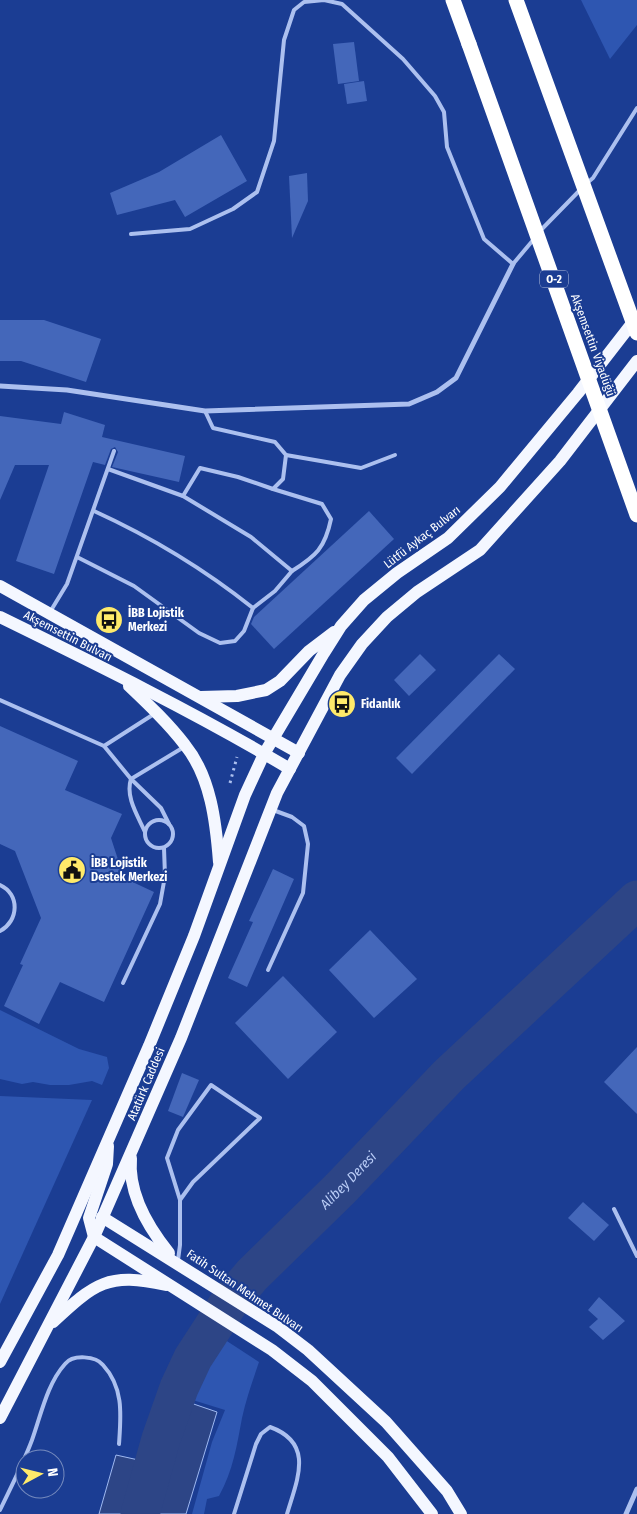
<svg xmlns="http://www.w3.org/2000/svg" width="637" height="1514" font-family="'Fira Sans Condensed',sans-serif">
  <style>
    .green { fill: #2e56b1 }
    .water { fill: #2d4586; stroke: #9fb9f1 }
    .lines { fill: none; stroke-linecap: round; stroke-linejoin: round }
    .river { stroke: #2d4586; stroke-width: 39 }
    .building { fill: #4467ba }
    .path { stroke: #acc0ef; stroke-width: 3; stroke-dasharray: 2.5 4; stroke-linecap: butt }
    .service { stroke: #acc0ef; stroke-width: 4 }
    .minor { stroke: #acc0ef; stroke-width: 5 }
    .primary { stroke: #f4f7ff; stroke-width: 12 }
    .motorway { stroke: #fff; stroke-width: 15 }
    .motorway-bridge { stroke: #fff; stroke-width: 15 }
    .labels { text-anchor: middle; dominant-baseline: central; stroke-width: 4; stroke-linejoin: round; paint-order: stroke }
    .shield { fill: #1b3d93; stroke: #bbc5df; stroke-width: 1 }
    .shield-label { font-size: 11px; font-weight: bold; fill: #fff }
    .street-label { font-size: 12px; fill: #fff; stroke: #1b3d93 }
    .poi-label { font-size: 12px; font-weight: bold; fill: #fff; stroke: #1b3d93; text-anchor: start }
    .water-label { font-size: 14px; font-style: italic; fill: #b8cbf6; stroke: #1b3d93 }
  </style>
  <rect width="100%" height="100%" fill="#1b3d93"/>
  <g class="green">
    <polygon points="581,0 637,0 637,25 610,59"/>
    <polygon points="0,1010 79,1049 107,1057 109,1068 102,1085 92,1081 69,1085 50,1085 33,1082 22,1084 0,1079"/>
    <polygon points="0,1096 92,1100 0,1304"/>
    <path d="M213 1332 259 1362C253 1380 246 1399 242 1418 237 1445 233 1471 219 1496L207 1499 204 1514H192L212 1442 225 1410 183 1397Z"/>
  </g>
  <polygon class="water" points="179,1399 217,1412 186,1514 99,1514 116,1455 161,1465"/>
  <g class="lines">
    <path class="river" id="s1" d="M140 1514 161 1439 179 1388 193 1358 230 1301 252 1275 340 1189 449 1075 637 900"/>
  </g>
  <g class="building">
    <polygon points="354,42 359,81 338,84 333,44"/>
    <polygon points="364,81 367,101 347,104 344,84"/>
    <polygon points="221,135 247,181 185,217 175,200 117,215 110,193 159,172"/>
    <polygon points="307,173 308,201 292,238 289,176"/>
    <polygon points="0,320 44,320 101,339 86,382 21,361 0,361"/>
    <polygon points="64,412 105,425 102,437 185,456 179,482 112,467 118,452 115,447 111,449 105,465 93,462 54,574 16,561 49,465 15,465 0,500 0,416 61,424"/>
    <polygon points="369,511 394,539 274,649 251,624 254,617"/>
    <polygon points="420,654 436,670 409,696 394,680"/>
    <polygon points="499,654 515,669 412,774 396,758"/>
    <polygon points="0,726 78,761 65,790 122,814 111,838 124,878 154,892 104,1002 60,982 39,1024 4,1006 23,965 20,964 41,918 15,851 0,844"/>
    <polygon points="273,869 294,879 247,987 228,978 253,922 249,921"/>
    <polygon points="370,930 417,979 374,1018 329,970"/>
    <polygon points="283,976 337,1032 288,1079 235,1023"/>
    <polygon points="637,1047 637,1114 604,1082"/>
    <polygon points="182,1073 199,1080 183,1117 168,1111"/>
    <polygon points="583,1202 609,1225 594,1241 568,1218"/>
    <polygon points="599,1297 625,1321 603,1340 589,1327 598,1319 588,1310"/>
  </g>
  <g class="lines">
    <polyline class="path" points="230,783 237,757"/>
    <g class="service">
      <polyline points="587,183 593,178 637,108"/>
      <polyline points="540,231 580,190"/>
      <polyline points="131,234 190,229 233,209 257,192 274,141 284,40 294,10 304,2 324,0 342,4 403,59 435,96 444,112 447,147 484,239 513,264 534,239"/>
      <polyline points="286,455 361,468 395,455"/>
      <path d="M273 489 322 504 331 519C325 548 316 556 292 571"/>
      <polyline points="183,496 200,468 238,477 273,489 283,479 286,455 275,442 213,428 205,411"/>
      <path d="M94 511C151 537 204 569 253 608L275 591 292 571 251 537 183 496 108 469"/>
      <polyline points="77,557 134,586 199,633 220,643 235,641 244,631 253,608"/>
      <polyline points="50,612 67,584 114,451"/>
      <polyline points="0,700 104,746 131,779 161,808 169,824"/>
      <polyline points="104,746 154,714"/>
      <circle cx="159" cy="834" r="14"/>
      <path d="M145 832C138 816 125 797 131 779L184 747"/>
      <path d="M0 885C20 894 19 921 0 931"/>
      <polyline points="268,970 303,893 308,844 304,826 292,817 273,810"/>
      <polyline points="123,983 160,904 165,876 164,848"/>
      <polyline points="614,1209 637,1256"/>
      <polyline points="178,1260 180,1245 180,1200 167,1158 178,1130 211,1085 260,1118 193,1182 180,1200"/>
      <path d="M0 1510C11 1487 23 1464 32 1440 41 1415 47 1384 65 1364 73 1354 96 1356 103 1365 124 1388 121 1415 119 1444"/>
      <path d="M234 1514 256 1444 261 1434 270 1427C315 1443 297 1480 287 1514"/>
    </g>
    <g class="minor">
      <polyline points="0,386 67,390 205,411 409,404 437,392 456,378 513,264"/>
      <polyline points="626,1514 637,1489"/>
    </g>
    <g class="primary">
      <polyline points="0,586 299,753"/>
      <path d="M0 617C98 665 196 713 290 769"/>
      <path d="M129 686C149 705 169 724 185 745 211 777 216 823 219 862"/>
      <polyline points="201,697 237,696 266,690 280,681 309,651 334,632"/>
      <path d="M131 1158C128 1192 148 1227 169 1253"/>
      <polyline points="102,1217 278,1327 308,1350 386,1422 447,1491 461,1514"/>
      <polyline points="94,1237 272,1350 312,1381 388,1457 432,1514"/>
      <polyline points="94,1237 89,1218 107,1164 108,1146"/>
      <path d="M53 1322C95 1283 108 1272 166 1285"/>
      <polyline points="0,1362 58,1255 149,1046 194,936 245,795 264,754 324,653 341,626 364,600 397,573 448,538 500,487 578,393 637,317"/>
      <polyline points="0,1418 94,1237 181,1038 277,793 340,675 362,644 387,617 417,592 480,550 560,461 637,361"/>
    </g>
    <polyline class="motorway" points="453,0 469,44"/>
    <g class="motorway-bridge">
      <polyline points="516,0 637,333"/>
      <polyline points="469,44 637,515"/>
    </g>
  </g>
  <defs>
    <g id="bus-disc" transform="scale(1.4375)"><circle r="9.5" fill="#ffea6a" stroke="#1b3d93"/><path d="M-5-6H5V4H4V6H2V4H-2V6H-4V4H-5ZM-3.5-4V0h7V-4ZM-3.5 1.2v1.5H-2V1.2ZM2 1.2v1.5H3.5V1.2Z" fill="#111"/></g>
    <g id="civic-disc" transform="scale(1.4375)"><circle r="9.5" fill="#ffea6a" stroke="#1b3d93"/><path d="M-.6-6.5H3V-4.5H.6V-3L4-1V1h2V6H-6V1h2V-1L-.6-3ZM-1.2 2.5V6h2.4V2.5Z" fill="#111"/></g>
  </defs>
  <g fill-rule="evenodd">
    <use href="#bus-disc" x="109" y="620"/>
    <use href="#bus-disc" x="342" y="704"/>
    <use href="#civic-disc" x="72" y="870"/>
  </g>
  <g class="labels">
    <rect class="shield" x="540" y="270.5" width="28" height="17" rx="4"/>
    <g class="shield-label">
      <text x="554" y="279">O-2</text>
    </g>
    <g class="street-label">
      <text transform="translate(593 345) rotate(70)">Akşemsettin Viyadüğü</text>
      <text transform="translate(422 537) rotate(-38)">Lütfü Aykaç Bulvarı</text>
      <text transform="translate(68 636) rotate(27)">Akşemsettin Bulvarı</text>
      <text transform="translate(146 1084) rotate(-67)">Atatürk Caddesi</text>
      <text transform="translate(245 1291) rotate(34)">Fatih Sultan Mehmet Bulvarı</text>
    </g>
    <g class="poi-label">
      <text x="128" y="613">İBB Lojistik<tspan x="128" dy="14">Merkezi</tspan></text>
      <text x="361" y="704">Fidanlık</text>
      <text x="91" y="863">İBB Lojistik<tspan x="91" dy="14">Destek Merkezi</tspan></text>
    </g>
    <g class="water-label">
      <text stroke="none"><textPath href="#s1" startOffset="402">Alibey Deresi</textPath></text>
    </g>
  </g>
  <g transform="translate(40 1474) rotate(83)"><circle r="24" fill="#1b3d93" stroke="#768bbe"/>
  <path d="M0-4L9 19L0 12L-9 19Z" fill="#ffea6a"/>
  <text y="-8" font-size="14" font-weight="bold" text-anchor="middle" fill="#ffffff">N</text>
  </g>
</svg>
